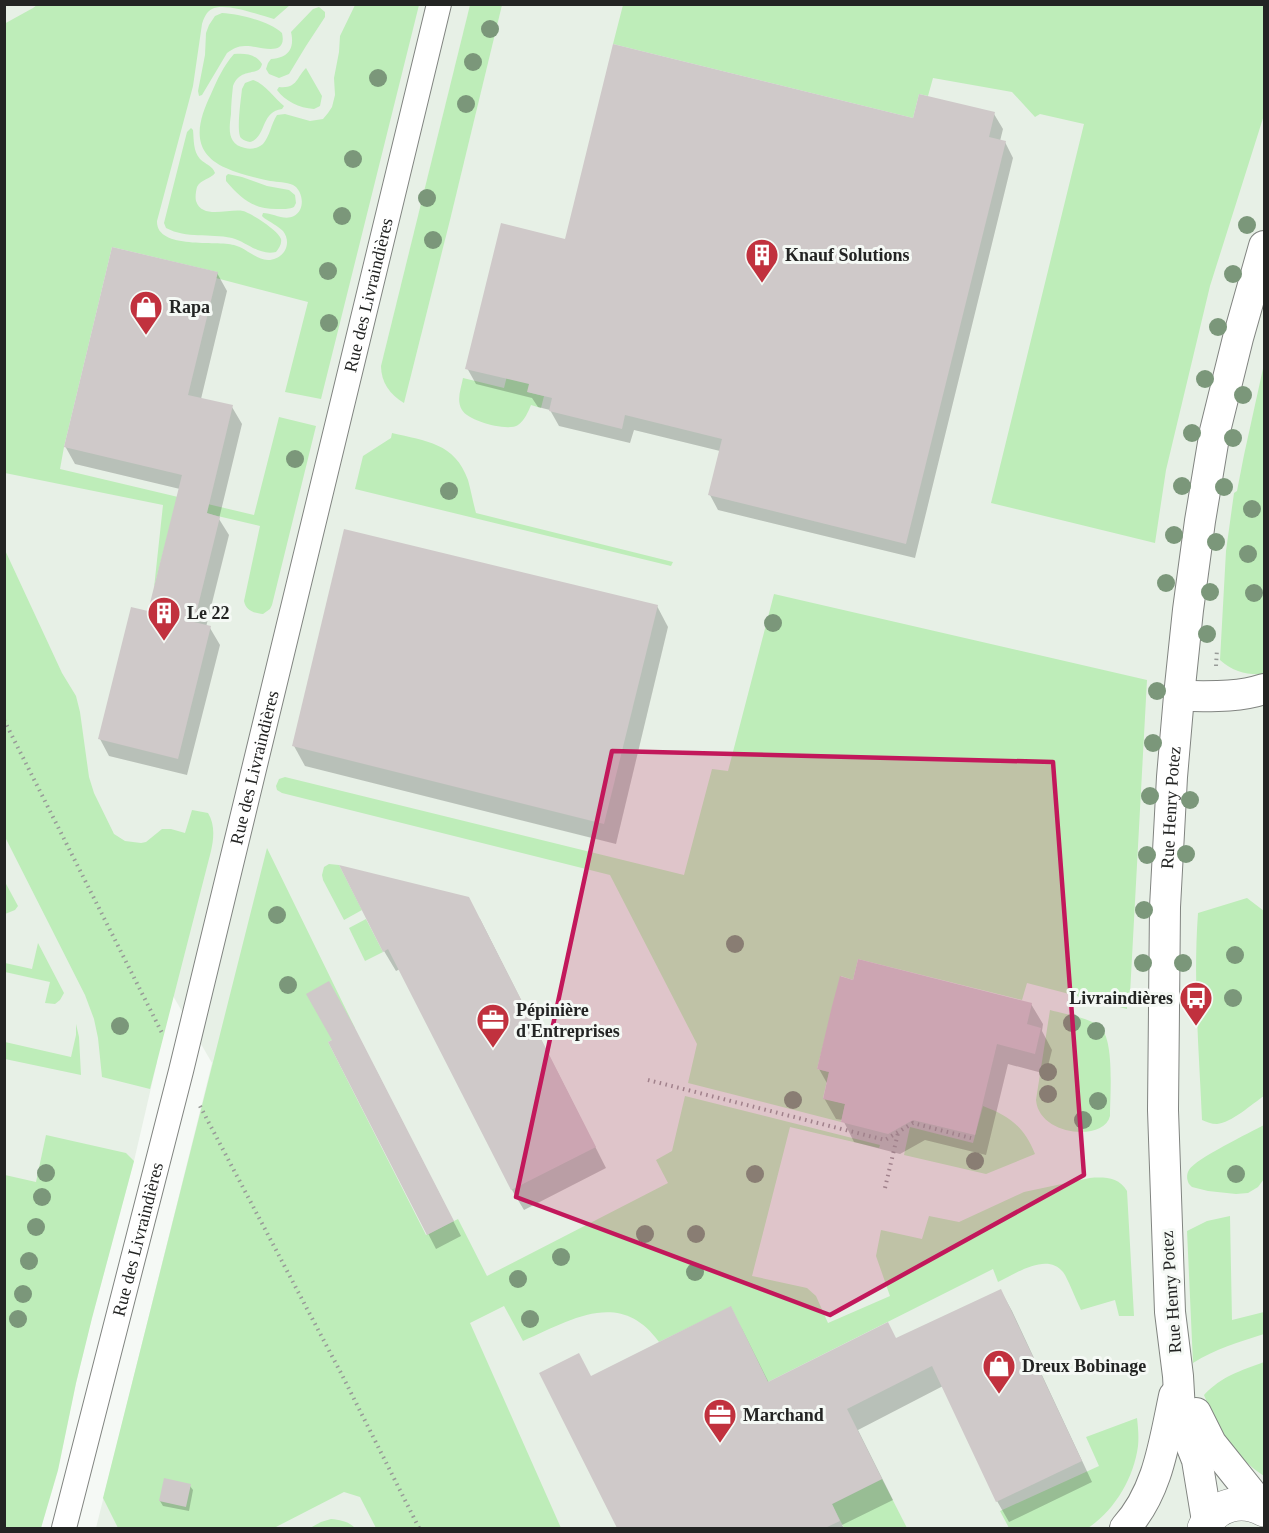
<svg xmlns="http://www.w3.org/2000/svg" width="1269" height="1533" font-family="'Times New Roman',serif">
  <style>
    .built { fill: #e7f0e6 }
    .green { fill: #beedb9 }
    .shadow { fill: #0003 }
    .building { fill: #cfc9c9 }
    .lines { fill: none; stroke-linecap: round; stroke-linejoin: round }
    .minor-casing { stroke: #818480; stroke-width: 26 }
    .tertiary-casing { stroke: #818480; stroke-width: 32 }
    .secondary-casing { stroke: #818480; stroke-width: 34 }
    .path { stroke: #989b98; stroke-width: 4; stroke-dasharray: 1.5 4.5; stroke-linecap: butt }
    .minor { stroke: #fff; stroke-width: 24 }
    .tertiary { stroke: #fff; stroke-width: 30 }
    .secondary { stroke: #fff; stroke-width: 33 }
    .tree { fill: #7b977a }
    .marked { fill: #c2185b; fill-opacity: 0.2; stroke: #c2185b; stroke-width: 4.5; stroke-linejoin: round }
    .labels { text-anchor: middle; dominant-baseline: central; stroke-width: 6; stroke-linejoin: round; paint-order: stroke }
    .poi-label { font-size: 18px; font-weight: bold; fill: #232423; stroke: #f5f9f5; text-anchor: start }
    .street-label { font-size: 18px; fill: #232423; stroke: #f5f9f5 }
  </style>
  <rect width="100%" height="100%" fill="#f5f9f5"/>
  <g class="built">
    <polygon points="5,5 1264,5 1264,1528 96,1528 212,1063 147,951 5,674"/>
    <polygon points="4,768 157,1062 134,1161 92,1318 76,1383 58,1470 41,1528 4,1528"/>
  </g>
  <g class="green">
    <path d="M37 5H290L274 19C259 15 225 2 212 9 206 12 204 18 202 24L193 86 157 221C156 250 217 240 234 245 246 248 255 259 268 260 283 260 293 244 283 231 278 226 270 222 264 218L262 216 263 213C273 213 284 221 294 216 306 210 303 190 293 185 286 182 278 182 270 181 256 178 239 174 226 168 190 152 197 123 211 94 217 80 224 65 234 54 245 53 256 54 262 64 259 78 241 66 233 86 232 95 231 105 231 114 229 129 227 144 245 148 251 150 258 148 263 144 270 136 271 124 277 115L285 114 310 121 323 119 328 113 332 107 335 95 334 78 339 52 340 36 355 5H419L321 399 285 392 308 302 216 278 217 272 112 247 64 447 60 469 254 515 279 417 316 426 272 605 270 609 263 614C254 613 246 611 244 601L260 526 175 506 154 588 163 505 5 473 4 24 33 8Z"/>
    <path d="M470 5H502L450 220 404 403C390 395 381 382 381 366Z"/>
    <polygon points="623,5 1264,5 1264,115 1210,286 1166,470 1155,543 991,503 1084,124 1040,114 1035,117 1012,92 933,78 928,96 919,94 913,118 613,44"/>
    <path d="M319 7 325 12V17L306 46 289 74 279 78 269 74 266 69 268 63 271 59C288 58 295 49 291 32L313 9Z"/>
    <path d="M222 13C239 14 269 21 282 33 288 59 257 45 245 46 237 46 233 49 227 53L202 95 199 96 198 91 205 55 206 33 209 25 215 16Z"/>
    <path d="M306 68 322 96 320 106 314 109C299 108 285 101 277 90L279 87C297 89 296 78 306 68Z"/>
    <path d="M253 80C265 84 274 98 284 106L282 109C260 112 267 137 250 142 247 141 244 141 241 138 236 132 241 99 242 89L245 83Z"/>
    <path d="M191 128 193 130C194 140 193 151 200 159 206 165 212 165 215 173 211 179 201 179 197 187 196 191 195 197 196 201 202 220 230 208 243 211 251 213 279 231 281 239 282 244 279 248 276 252 259 256 247 242 232 238 209 233 187 239 166 228L164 223 165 219 187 132Z"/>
    <path d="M228 174 242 177 267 186 289 190 295 195 296 203 294 207C289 209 286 209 280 209 255 210 242 200 226 181V176Z"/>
    <path d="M515 344 538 349 528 392 544 396 541 408 531 405C528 412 525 420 518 425 508 432 468 421 462 410 456 400 461 389 463 378L504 388Z"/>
    <path d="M1264 364V674C1246 675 1234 672 1220 660L1226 551 1234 493 1237 491 1244 455Z"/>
    <path d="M392 433C426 441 455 443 468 480 471 491 473 502 476 513L673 562 671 566 355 489 363 456 391 438Z"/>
    <path d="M4 548 62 673 76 696 80 712 89 777 94 793 114 834 125 841 141 843 146 842 162 829H171L185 833 192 810 208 813C215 824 214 838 211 851L150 1089 102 1077 98 1038 94 1019 85 995 5 837Z"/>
    <polygon points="774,594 1147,680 1130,994 1127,994 1127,1009 1027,983 1022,1000 858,959 853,980 841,976 817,1069 829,1072 823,1098 845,1104 841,1122 688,1083 697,1044 610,875 282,793 277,790 276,786 279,779 285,777 684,875 712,769 728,771"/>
    <path d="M267 848 355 1028 328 1042 426 1235 458 1219 487 1276 668 1183 656 1160 672 1151 685 1096 880 1145 879 1148 790 1127 752 1276 807 1288 816 1296 828 1323 890 1296 876 1256 881 1230 922 1239 929 1216 959 1222 1024 1192 1090 1178C1104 1177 1119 1177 1127 1191L1134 1316H1119L1115 1300 1081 1310C1075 1298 1071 1286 1065 1275 1050 1250 1017 1273 998 1282L993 1269 768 1382 731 1307 659 1342C620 1288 571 1320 523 1341L504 1306 470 1323 561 1528H376L360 1497 344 1492 274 1528H118L103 1498Z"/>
    <polygon points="329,864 339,865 362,910 344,920 323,880 322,875 324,867"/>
    <polygon points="5,882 18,906 15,910 5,914"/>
    <path d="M1247 898 1264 911V1096C1252 1104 1231 1123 1217 1124 1211 1124 1207 1122 1202 1120 1199 1051 1193 982 1198 913Z"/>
    <polygon points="366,919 383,952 365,961 349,928"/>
    <polygon points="38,943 64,993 60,1000 55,1004 45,1003 50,982 5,972 5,963 32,969"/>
    <path d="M1050 1010C1064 1014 1087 1017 1099 1026 1115 1037 1110 1096 1110 1116 1104 1142 1039 1136 1036 1100Z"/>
    <polygon points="76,1024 79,1037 81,1075 5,1059 5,1042 71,1057 76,1035"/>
    <path d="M983 1106C1009 1116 1024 1126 1035 1154L986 1174 904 1155 910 1127 973 1143Z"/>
    <path d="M1264 1125V1179L1258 1187 1248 1193 1236 1194 1208 1191 1192 1187 1189 1184C1187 1180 1186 1175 1189 1170 1195 1159 1251 1132 1264 1125Z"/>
    <polygon points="46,1135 126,1153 134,1161 92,1318 76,1383 58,1470 41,1528 5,1528 5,1175 36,1182"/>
    <path d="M1230 1216 1232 1320 1264 1312V1334C1239 1342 1215 1349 1193 1363L1187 1231 1207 1221Z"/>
    <path d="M1264 1362V1476C1235 1457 1217 1427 1204 1395 1222 1376 1240 1371 1264 1362Z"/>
    <path d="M1137 1418C1138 1427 1139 1436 1138 1446 1134 1478 1114 1511 1088 1528H1009L1000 1511 1099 1466 1086 1437Z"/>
    <polygon points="882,1479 907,1528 844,1528 832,1504"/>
    <path d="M331 1519C340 1520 348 1521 355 1528H310L321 1522Z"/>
  </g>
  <g class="shadow">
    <polygon points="994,114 1003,129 1000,141 1005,142 1013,158 915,558 718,510 710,495 720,451 634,430 630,443 559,426 550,410 538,407 532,398 476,384 467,368 566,240 914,120"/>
    <polygon points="217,273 227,291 201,399 232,407 242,424 219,519 229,535 206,627 210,628 220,645 187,775 109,756 100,739 149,613 180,489 75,464 65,446"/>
    <polygon points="657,606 668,627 616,844 305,766 294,746"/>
    <polygon points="342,867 480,919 606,1168 524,1210 512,1190 400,969 396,971 384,951"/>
    <polygon points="854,982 1031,1004 1043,1024 1042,1031 1052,1050 1046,1074 1008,1064 986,1155 925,1140 900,1154 854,1142 843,1120 836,1119 824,1098 828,1085 819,1069"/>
    <polygon points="334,1041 363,1045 461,1236 436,1249 330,1043"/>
    <polygon points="1001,1291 1012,1311 1092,1482 1009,1522 997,1501 943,1386 858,1430 893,1500 842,1525 844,1528 619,1528 541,1374 592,1378 730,1308 742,1329 769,1383 896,1339"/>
    <polygon points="190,1486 193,1490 189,1511 163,1506 160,1501"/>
  </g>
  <g class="building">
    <polygon points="613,44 913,118 919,94 995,112 989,137 1006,141 906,544 708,495 722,439 625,415 622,429 549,411 552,398 527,392 529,384 465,369 501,223 565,239"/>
    <polygon points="112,247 218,272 188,395 233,405 207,513 220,517 194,622 211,626 178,759 98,739 131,607 148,611 182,475 64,447"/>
    <polygon points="344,529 658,605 604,824 292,746"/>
    <polygon points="339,865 469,897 596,1147 511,1190 388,949 383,952"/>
    <polygon points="858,959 1032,1003 1027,1024 1041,1028 1035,1054 997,1044 975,1135 913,1120 888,1134 841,1122 845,1104 823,1099 829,1072 817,1069 832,1006 840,976 853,980"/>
    <polygon points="329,981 355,1028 454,1221 427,1235 328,1042 332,1040 306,994"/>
    <polygon points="1001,1289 1082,1461 996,1502 932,1366 847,1409 882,1479 832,1504 840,1521 825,1528 617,1528 539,1373 579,1353 591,1376 731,1306 768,1382 888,1322 896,1338"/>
    <polygon points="164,1478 191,1484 186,1507 159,1501"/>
  </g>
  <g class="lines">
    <g class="minor-casing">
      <g id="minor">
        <path id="s1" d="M64 1528 181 1071 439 4"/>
      </g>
    </g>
    <g class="tertiary-casing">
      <g id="tertiary">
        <path d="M1179 696C1208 696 1237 698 1264 689"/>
        <polyline points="1196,1413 1211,1443 1263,1508 1264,1509"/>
        <path id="s2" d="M1207 1521 1197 1460 1185 1430 1180 1411 1178 1376 1170 1312 1163 1110 1165 907 1172 777 1179 696 1188 610 1200 521 1215 431 1238 338 1264 246"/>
        <path d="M1125 1528C1158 1492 1164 1443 1174 1396"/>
      </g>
    </g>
    <g class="secondary-casing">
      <path id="secondary" d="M1204 1528C1215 1504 1242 1498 1264 1510"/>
    </g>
    <g class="path">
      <polyline points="1216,666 1217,649"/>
      <polyline points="4,720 162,1033"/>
      <polyline points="648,1080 885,1140 913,1123 971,1138"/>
      <polyline points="200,1106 342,1375 419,1528"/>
      <polyline points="885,1188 898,1133"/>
    </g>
    <use href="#minor" class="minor"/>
    <use href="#tertiary" class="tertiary"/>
    <use href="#secondary" class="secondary"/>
  </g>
  <g class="tree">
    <circle cx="490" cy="29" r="9"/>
    <circle cx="473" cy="62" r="9"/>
    <circle cx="378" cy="78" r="9"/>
    <circle cx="466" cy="104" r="9"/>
    <circle cx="353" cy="159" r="9"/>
    <circle cx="427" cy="198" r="9"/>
    <circle cx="342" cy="216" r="9"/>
    <circle cx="1247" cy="225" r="9"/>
    <circle cx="433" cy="240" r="9"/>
    <circle cx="328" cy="271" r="9"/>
    <circle cx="1233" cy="274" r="9"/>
    <circle cx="329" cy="323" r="9"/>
    <circle cx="1218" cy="327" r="9"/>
    <circle cx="1205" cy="379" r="9"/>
    <circle cx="1243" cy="395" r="9"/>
    <circle cx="1192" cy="433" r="9"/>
    <circle cx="1233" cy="438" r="9"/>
    <circle cx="295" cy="459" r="9"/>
    <circle cx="1182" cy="486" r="9"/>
    <circle cx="1224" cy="487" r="9"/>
    <circle cx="449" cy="491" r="9"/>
    <circle cx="1252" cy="509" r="9"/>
    <circle cx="1174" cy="535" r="9"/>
    <circle cx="1216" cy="542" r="9"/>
    <circle cx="1248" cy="554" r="9"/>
    <circle cx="1166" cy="583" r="9"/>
    <circle cx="1210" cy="592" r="9"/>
    <circle cx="1254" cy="593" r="9"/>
    <circle cx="773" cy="623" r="9"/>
    <circle cx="1207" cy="634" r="9"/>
    <circle cx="1157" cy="691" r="9"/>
    <circle cx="1153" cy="743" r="9"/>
    <circle cx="1150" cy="796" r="9"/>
    <circle cx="1190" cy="800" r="9"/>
    <circle cx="1186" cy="854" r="9"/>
    <circle cx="1147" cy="855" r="9"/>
    <circle cx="1144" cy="910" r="9"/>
    <circle cx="277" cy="915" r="9"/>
    <circle cx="735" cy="944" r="9"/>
    <circle cx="1235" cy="955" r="9"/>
    <circle cx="1143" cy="963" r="9"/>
    <circle cx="1183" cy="963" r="9"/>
    <circle cx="288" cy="985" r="9"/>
    <circle cx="1233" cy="998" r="9"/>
    <circle cx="1072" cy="1023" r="9"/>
    <circle cx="120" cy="1026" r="9"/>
    <circle cx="1096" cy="1031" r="9"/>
    <circle cx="1048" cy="1072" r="9"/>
    <circle cx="1048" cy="1094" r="9"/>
    <circle cx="793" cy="1100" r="9"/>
    <circle cx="1098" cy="1101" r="9"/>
    <circle cx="1083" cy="1120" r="9"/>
    <circle cx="975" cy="1161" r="9"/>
    <circle cx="46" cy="1173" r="9"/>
    <circle cx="755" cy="1174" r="9"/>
    <circle cx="1236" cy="1174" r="9"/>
    <circle cx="42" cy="1197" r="9"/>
    <circle cx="36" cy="1227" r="9"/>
    <circle cx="645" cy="1234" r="9"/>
    <circle cx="696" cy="1234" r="9"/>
    <circle cx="561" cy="1257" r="9"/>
    <circle cx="29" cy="1261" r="9"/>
    <circle cx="695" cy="1272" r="9"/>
    <circle cx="518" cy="1279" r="9"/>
    <circle cx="23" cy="1294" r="9"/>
    <circle cx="18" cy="1319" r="9"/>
    <circle cx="530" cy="1319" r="9"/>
  </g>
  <path class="marked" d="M612 751 1053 762 1084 1175 830 1315 516 1197Z"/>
  <defs>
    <g id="building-pin" transform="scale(1.725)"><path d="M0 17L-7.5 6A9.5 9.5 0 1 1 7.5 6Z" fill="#c1313e" stroke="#f5f9f5"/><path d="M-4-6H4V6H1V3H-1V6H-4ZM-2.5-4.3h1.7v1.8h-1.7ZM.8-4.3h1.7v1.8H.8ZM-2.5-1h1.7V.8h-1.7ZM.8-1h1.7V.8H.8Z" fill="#fff"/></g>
    <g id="shop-pin" transform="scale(1.725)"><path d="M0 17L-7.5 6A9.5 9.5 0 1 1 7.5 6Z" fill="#c1313e" stroke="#f5f9f5"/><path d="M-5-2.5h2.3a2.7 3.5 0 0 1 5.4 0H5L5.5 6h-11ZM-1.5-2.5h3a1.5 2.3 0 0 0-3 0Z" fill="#fff"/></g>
    <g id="bus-pin" transform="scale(1.725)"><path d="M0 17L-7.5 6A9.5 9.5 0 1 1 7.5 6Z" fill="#c1313e" stroke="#f5f9f5"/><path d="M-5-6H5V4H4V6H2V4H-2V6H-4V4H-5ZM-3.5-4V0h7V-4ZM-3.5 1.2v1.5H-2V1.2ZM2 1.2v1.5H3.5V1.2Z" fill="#fff"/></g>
    <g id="office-pin" transform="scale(1.725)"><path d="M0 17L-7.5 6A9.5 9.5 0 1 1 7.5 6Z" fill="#c1313e" stroke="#f5f9f5"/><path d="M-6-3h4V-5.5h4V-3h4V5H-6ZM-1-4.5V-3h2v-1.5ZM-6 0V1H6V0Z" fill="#fff"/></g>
  </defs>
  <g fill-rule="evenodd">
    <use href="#building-pin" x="762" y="255"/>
    <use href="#shop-pin" x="146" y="307"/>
    <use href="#building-pin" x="164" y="613"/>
    <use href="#bus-pin" x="1196" y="998"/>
    <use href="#office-pin" x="493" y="1020"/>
    <use href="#shop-pin" x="999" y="1366"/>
    <use href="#office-pin" x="720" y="1415"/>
  </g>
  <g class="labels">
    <g class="poi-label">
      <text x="785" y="255">Knauf Solutions</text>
      <text x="169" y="307">Rapa</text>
      <text x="187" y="613">Le 22</text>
      <text x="1173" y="998" text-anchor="end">Livraindières</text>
      <text x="516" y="1010">Pépinière<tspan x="516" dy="21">d'Entreprises</tspan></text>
      <text x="1022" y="1366">Dreux Bobinage</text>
      <text x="743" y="1415">Marchand</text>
    </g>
    <g class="street-label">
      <text stroke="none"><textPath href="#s1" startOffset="1270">Rue des Livraindières</textPath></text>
      <text stroke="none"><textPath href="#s1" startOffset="784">Rue des Livraindières</textPath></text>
      <text stroke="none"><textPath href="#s2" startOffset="718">Rue Henry Potez</textPath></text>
      <text stroke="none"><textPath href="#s1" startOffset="298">Rue des Livraindières</textPath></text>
      <text transform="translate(1171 1292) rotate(-94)">Rue Henry Potez</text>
    </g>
  </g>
  <rect width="1269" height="1533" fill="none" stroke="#232423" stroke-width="12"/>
</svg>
